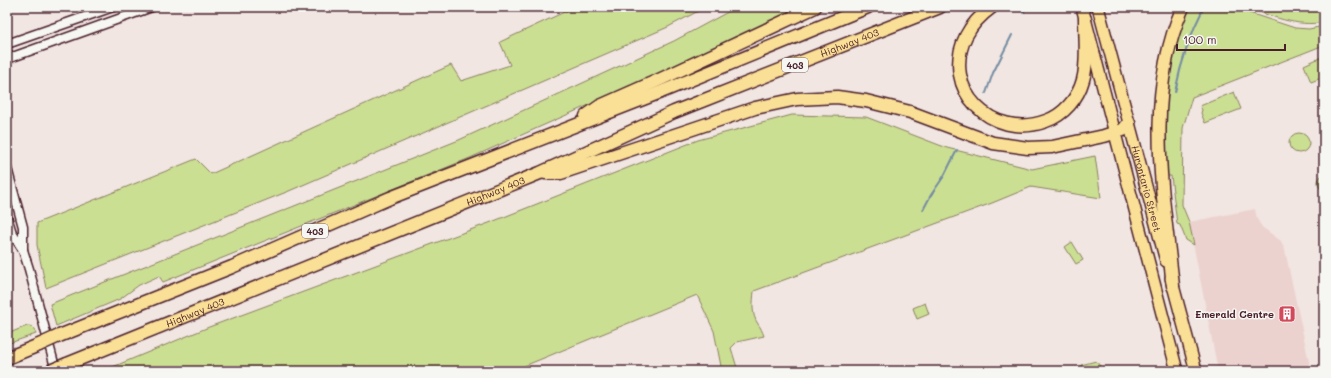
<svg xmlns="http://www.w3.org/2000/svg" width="1331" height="378" font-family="Mali,sans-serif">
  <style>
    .built { fill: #ecd2cf }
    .green { fill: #cbdf93; stroke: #8a7f5f }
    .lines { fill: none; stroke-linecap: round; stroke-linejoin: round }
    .stream { stroke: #748ca2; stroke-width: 2 }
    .minor-casing { stroke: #4a1f2b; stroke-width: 11 }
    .major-casing { stroke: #4a1f2b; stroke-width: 14 }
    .highway-casing { stroke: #4a1f2b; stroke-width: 15 }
    .minor { stroke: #f6f6f2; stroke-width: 8 }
    .major { stroke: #fadf96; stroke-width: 11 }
    .highway { stroke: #fadf96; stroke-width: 12 }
    .highway-bridge-casing { stroke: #4a1f2b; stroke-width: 15; stroke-linecap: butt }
    .highway-bridge { stroke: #fadf96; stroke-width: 12 }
    .labels { text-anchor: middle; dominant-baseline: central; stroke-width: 3; stroke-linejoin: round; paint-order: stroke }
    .shield { fill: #f6f6f2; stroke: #7e6067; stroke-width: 1 }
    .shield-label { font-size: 9px; font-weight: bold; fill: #4a1f2b }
    .street-label { font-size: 10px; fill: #4a1f2b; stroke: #f6f6f2 }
    .poi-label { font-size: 10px; font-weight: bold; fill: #4a1f2b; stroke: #f6f6f2; text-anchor: end }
  </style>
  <rect width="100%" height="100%" fill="#f1e6e2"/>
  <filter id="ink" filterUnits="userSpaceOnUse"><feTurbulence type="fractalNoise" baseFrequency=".025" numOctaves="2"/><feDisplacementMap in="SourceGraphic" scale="8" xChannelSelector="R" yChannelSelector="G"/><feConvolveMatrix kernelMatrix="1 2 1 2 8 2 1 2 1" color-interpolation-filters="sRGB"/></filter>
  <g filter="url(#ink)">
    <polygon class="built" points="1255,209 1257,219 1262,227 1281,241 1285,250 1311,371 1218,371 1189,222"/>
    <g class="green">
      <polygon points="575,7 706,7 668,27 289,191 46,288 37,245 37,223 196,159 211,174 451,65 461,81 510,65 500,42"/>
      <polygon points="737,7 802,7 690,60 470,158 163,282 159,276 139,285 120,299 56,326 50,304 459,140 674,41"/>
      <path d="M1191 7H1231L1295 28 1309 29 1324 26V45L1192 97 1183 128 1182 205 1189 222 1194 245 1186 240 1180 225 1177 224 1171 176H1166C1166 120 1163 58 1191 7Z"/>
      <path d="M1244 7H1324V22C1297 28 1270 15 1244 7Z"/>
      <polygon points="1324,56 1324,77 1311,82 1304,65"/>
      <polygon points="1234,92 1241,109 1205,123 1201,113 1202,110 1200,106"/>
      <path d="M792 115 866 117 947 148 1032 169 1095 156 1101 198 1031 187 992 203 754 291C753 302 751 314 758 324 761 328 762 331 764 336L737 342 731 348 738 371H722L714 331 697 295 512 371H103L209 327 489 223 698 140Z"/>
      <circle cx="1299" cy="143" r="10"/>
      <path d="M1324 174V191C1316 187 1316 178 1324 174Z"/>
      <polygon points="1072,242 1083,260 1076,264 1065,247"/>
      <polygon points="925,303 929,314 917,319 913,308"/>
      <path d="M27 326C33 326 34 328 36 334L7 344V334Z"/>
      <polygon points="1096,361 1100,366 1099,371 1083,371 1081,365"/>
    </g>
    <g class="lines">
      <g class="stream">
        <polyline points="1023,13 1027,7"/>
        <path d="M1175 92C1181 62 1190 34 1204 7"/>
        <polyline points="986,93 993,73 1012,35"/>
        <polyline points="923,210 931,195 944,176 957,150"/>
      </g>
      <g class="minor-casing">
        <g id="minor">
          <polyline points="7,44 113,7"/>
          <polyline points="7,59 152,7"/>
          <polyline points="7,168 23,227 23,249"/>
          <polyline points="7,217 12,233 23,250 29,269 56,371"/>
        </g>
      </g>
      <g class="major-casing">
        <g id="major">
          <polyline points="1082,7 1177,371"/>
          <path id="s1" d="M1098 7 1166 261"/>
          <polyline points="1171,278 1196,371"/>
        </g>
      </g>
      <g class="highway-casing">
        <g id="highway">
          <path d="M992 7C981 15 972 24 966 36 940 89 992 141 1046 121 1064 115 1078 98 1083 80 1088 62 1085 38 1085 19"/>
          <polyline points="586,116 600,106 661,79 815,7"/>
          <polyline points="545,173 561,173 755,108 797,99 837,97 866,101 910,112 993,143 1028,148 1052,147 1104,136 1123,130 1129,123"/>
          <path d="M1173 286C1163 193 1144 95 1183 7"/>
          <polyline points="59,336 232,267 390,198 661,92 868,7"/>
          <polyline points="7,358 39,345"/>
          <path id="s2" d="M67 364 540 173 674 112 940 7"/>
        </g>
      </g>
      <use href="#minor" class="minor"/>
      <use href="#major" class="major"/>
      <use href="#highway" class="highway"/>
      <g class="highway-bridge-casing">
        <g id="highway-bridge">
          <polyline points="39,345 59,336"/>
          <polyline points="50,371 67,364"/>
        </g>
      </g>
      <use href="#highway-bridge" class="highway-bridge"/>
    </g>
  </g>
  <defs>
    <g id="building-square" transform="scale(0.9)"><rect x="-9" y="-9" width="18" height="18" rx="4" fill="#d1495b" stroke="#f6f6f2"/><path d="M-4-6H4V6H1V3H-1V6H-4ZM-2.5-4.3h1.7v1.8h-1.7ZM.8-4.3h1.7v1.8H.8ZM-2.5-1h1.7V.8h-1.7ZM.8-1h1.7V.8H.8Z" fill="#fff"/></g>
  </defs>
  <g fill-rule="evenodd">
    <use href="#building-square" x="1287" y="314"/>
  </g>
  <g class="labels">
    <g class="shield">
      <rect x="782" y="58" width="26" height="14" rx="3"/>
      <rect x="302" y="224" width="26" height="14" rx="3"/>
    </g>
    <g class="shield-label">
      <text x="795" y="65">403</text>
      <text x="315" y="231">403</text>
    </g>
    <g class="street-label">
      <text stroke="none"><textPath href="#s2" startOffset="846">Highway 403</textPath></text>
      <text stroke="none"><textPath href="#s1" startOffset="188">Hurontario Street</textPath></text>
      <text stroke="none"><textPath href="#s2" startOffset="462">Highway 403</textPath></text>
      <text stroke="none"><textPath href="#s2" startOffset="138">Highway 403</textPath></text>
    </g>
    <g class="poi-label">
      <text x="1274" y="314">Emerald Centre</text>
    </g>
  </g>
  <rect width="1331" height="378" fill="none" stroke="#f6f6f2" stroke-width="24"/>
  <rect x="12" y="12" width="1307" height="354" fill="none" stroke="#4a1f2b" stroke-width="1.5" filter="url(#ink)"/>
  <path d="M1177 44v6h108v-6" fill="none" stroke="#4a1f2b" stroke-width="2"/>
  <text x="1183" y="44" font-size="12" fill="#4a1f2b" stroke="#f6f6f2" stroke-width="3" paint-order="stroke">100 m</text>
</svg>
